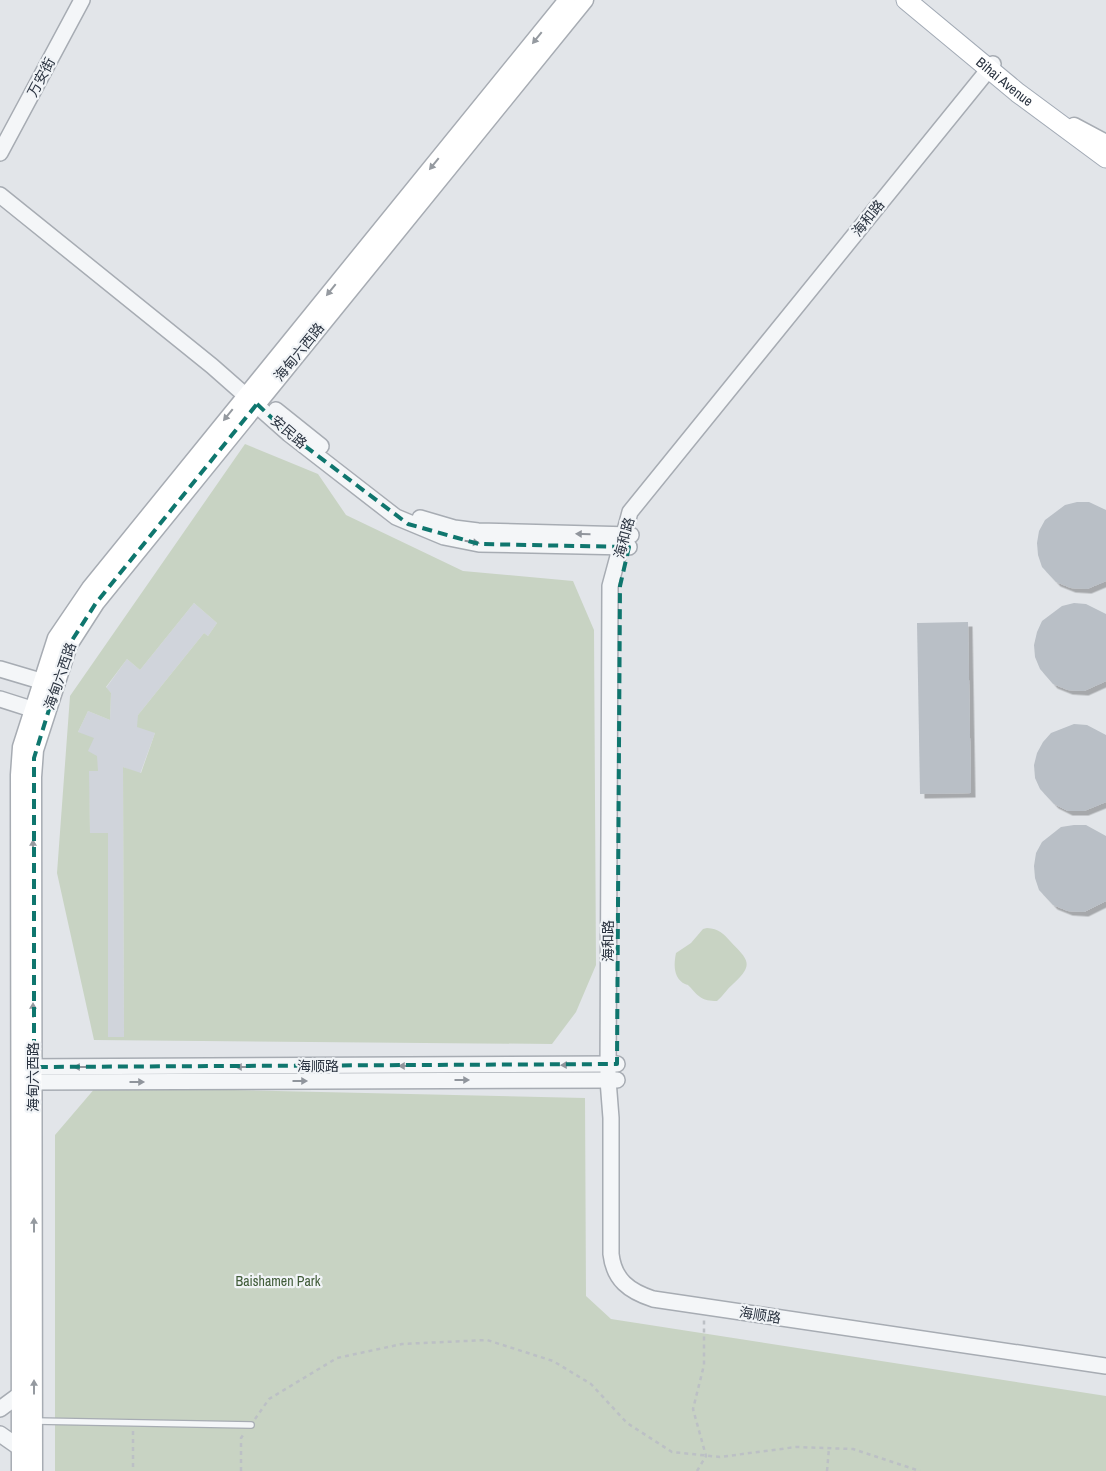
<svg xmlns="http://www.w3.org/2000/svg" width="1106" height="1471" font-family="'Archivo Narrow','Noto Sans SC',sans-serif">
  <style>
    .built { fill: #d0d4db }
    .green { fill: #c8d3c3; fill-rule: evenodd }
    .building { fill: #b9bfc6; filter: url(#shadow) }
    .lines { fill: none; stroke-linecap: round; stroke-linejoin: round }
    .service-casing { stroke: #a7acb3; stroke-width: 8 }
    .tertiary-casing { stroke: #a7acb3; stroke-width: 18 }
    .secondary-casing { stroke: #a7acb3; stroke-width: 19 }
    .primary-casing { stroke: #a2aab5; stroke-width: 21 }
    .path { stroke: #bcc0c5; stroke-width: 2.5; stroke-dasharray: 4 4; stroke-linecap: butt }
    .service { stroke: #f4f6f8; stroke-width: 5.5 }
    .tertiary { stroke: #f4f6f8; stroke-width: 15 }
    .secondary { stroke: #fff; stroke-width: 16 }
    .primary { stroke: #fff; stroke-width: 19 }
    .oneway { fill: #959aa0 }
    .oneway2 { fill: #90959c }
    .marked { fill: none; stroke: #0f766e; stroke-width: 4; stroke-dasharray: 10 6; stroke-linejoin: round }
    .labels { text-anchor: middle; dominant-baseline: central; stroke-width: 4.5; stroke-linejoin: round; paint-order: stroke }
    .street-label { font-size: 14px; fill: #2b3441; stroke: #f1f4f7 }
    .park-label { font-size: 14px; fill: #415c39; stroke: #f1f4f7 }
  </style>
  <defs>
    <filter id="shadow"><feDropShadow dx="4.5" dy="4.5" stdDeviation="0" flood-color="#0004"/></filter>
  </defs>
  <rect width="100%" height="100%" fill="#e2e5e9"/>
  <polygon class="built" points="194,603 217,623 208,636 204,633 138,715 155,733 140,774 123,767 124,1037 108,1037 108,833 90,834 88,752 78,732 88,711 110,720 111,693 106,688 127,659 140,670"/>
  <g class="green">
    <path d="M245 444 318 474 346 515 463 571 573 581 594 630 596 965 576 1012 552 1044 94 1040 57 873 70 696ZM194 603 217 623 208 636 204 633 138 715 137 727 155 733 141 773 123 767 124 1037H108V833H90L89 771H98L97 756 88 751 94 738 78 732 88 711 110 720 111 693 106 687 127 659 140 670Z"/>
    <path d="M707 928C719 929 723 933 730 941 748 960 755 964 733 984 727 989 723 996 717 1001 702 1001 699 997 690 987 686 983 688 986 683 983 673 976 674 963 676 953L691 943 703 929Z"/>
    <polygon points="96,1087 585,1098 586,1296 611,1319 1106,1396 1106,1471 55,1471 55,1135"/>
  </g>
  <g class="building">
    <polygon points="1077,502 1089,502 1106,510 1106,581 1087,589 1071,588 1056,582 1042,567 1038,555 1037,543 1039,531 1045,520 1065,505"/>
    <polygon points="1074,603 1086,604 1106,614 1106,681 1084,691 1068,690 1053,684 1040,669 1035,657 1034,645 1037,632 1042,621 1062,606"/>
    <polygon points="968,622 971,793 920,794 917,623"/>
    <polygon points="1074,724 1087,725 1106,735 1106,802 1084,811 1068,811 1054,804 1040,789 1035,778 1034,765 1037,753 1043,742 1051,733"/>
    <polygon points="1074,825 1086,825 1106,836 1106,901 1084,912 1068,911 1053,905 1039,890 1035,878 1034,866 1036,853 1042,842 1061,827"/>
  </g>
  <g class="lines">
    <g class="service-casing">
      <polyline id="service" points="35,1421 251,1425"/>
    </g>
    <g class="tertiary-casing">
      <g id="tertiary">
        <path d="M993 64 630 512 610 586 608 1080 611 1118V1254C614 1280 629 1291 653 1299L1106 1366"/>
        <polyline points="0,153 82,0"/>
        <polyline points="0,195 212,366 289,434 396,517 444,537 479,544 629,547"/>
        <polyline points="276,410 321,446"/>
        <polyline points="420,518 454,528 478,531 631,535"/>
        <polyline points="0,669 54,685"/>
        <polyline points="0,699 44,713"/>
        <polyline points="21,1067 617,1064"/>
        <polyline points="21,1082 617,1080"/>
        <polyline points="0,1409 19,1395"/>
        <polyline points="0,1434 20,1448"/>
      </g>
    </g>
    <g class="secondary-casing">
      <g id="secondary">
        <polyline points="1074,126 1106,143"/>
        <polyline points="20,1471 19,775 21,747 56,638 90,588 567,0"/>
        <polyline points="34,1471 33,777 35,750 69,645 96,603 585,0"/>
      </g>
    </g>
    <g class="primary-casing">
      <g id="primary">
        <path id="s1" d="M906 0 1018 93 1106 158"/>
      </g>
    </g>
    <g class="path">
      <polyline points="255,1419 269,1399 337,1358 402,1344 487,1340 553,1361 591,1384 627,1423 672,1452 720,1457 796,1447 853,1449 920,1471"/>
      <polyline points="133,1431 133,1471"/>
      <polyline points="241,1471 241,1438 244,1434"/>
      <polyline points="697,1471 706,1456 693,1409 704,1365 704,1320"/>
      <polyline points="827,1471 829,1448"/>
    </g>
    <use href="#service" class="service"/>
    <use href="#tertiary" class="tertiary"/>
    <use href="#secondary" class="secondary"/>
    <use href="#primary" class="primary"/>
  </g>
  <defs><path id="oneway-solid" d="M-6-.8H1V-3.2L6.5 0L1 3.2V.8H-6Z" transform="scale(1.25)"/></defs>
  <g class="oneway">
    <use href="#oneway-solid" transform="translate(537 38) rotate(129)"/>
    <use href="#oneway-solid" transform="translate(434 164) rotate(129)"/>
    <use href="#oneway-solid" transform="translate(331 290) rotate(129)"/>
    <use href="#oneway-solid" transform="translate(228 415) rotate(129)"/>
    <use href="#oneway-solid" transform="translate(33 847) rotate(-90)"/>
    <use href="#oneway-solid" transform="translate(33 1010) rotate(-90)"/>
    <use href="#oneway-solid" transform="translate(34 1225) rotate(-90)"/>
    <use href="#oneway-solid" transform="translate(34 1387) rotate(-90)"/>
  </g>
  <g class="oneway2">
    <use href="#oneway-solid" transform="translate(583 534) rotate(-179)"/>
    <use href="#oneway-solid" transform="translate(472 542) rotate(9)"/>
    <use href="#oneway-solid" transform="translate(568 1065) rotate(179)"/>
    <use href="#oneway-solid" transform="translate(406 1066) rotate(180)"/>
    <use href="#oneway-solid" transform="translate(81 1067) rotate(180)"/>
    <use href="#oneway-solid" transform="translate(243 1067) rotate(180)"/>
    <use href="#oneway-solid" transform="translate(462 1080)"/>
    <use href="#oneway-solid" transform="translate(300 1081)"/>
    <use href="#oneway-solid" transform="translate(137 1082)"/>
  </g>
  <path class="marked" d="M257 404 289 434 408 524 479 544 629 547 620 586 617 1064 34 1067V758L69 645 96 603Z"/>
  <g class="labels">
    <g class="street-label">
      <text transform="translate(41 77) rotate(-62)">万安街</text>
      <text stroke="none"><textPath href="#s1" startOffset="128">Bihai Avenue</textPath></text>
      <text transform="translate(868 218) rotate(-51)">海和路</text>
      <text transform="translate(299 352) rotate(-51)">海甸六西路</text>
      <text transform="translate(289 432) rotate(41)">安民路</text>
      <text transform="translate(624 538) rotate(-75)">海和路</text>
      <text transform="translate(60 676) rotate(-71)">海甸六西路</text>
      <text transform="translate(608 941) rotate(-90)">海和路</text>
      <text x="318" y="1066">海顺路</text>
      <text transform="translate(33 1077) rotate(-90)">海甸六西路</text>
      <text transform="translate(760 1315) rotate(9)">海顺路</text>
    </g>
    <g class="park-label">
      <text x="278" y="1281">Baishamen Park</text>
    </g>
  </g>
</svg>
